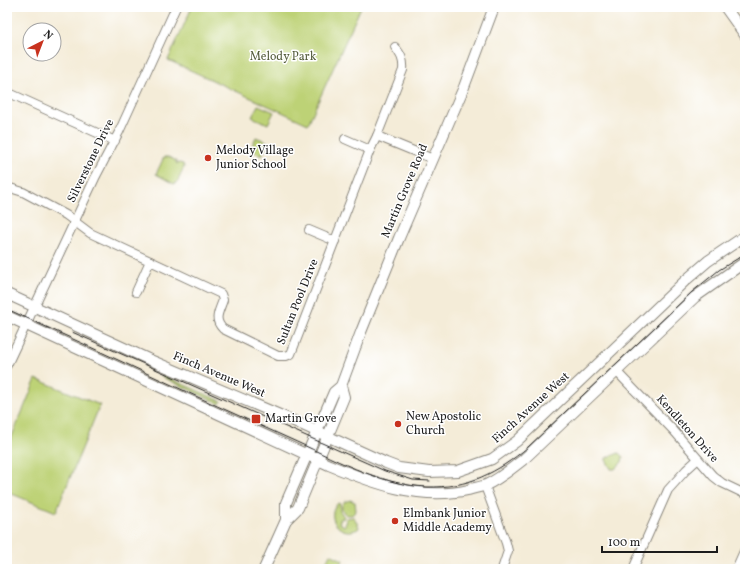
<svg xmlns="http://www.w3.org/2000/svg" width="752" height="576" font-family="Vollkorn,serif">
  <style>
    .green { fill: #bdd276; stroke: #6c7749 }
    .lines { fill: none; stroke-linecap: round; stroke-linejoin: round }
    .minor-casing { stroke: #88847a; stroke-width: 10 }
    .major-casing { stroke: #88847a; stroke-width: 12 }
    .minor { stroke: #fff; stroke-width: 8 }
    .major { stroke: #fff; stroke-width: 10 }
    .tram { stroke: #1c1c1c; stroke-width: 1 }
    .poi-dot { fill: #c8321e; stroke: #fff; stroke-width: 1.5 }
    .labels { text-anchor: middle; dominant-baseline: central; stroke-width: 3; stroke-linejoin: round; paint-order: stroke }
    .park-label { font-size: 12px; fill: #545c3c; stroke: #fff }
    .poi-label { font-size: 12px; fill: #1c1c1c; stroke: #fff; text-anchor: start }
    .street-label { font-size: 12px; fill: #1c1c1c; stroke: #fff }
  </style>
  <rect width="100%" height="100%" fill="#fff"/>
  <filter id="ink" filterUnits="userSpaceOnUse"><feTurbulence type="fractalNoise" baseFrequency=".025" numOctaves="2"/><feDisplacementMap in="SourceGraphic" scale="8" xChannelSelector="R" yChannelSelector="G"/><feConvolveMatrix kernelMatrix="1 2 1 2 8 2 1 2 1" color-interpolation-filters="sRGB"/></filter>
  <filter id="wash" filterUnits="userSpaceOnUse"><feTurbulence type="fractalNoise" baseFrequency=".012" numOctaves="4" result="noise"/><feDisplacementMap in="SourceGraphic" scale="16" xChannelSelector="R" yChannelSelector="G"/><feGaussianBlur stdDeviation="0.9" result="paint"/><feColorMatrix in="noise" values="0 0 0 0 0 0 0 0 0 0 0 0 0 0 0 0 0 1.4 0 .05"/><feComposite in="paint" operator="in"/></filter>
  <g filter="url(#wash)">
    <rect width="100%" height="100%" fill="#f4ecd8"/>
    <g class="green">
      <polygon points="192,7 361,7 308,124 168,60"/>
      <polygon points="258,105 274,112 268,124 252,117"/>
      <polygon points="256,137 268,142 262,155 250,150"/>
      <polygon points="164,157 168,157 175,160 177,164 179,163 183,164 184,167 177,183 174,184 156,174"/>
      <polygon points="162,375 221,401 220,404 162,377"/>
      <polygon points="36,379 100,405 56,512 7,492 7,448"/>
      <polygon points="619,453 623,457 622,462 615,469 611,469 606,460 606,458"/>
      <path d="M350 500 355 502 356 511 352 515H346C342 511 340 507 344 502Z"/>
      <path d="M338 503 340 504V511L344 517 343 519 341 518 339 523 344 526 347 521 345 519 346 518 354 517 359 527 358 529C340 538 324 517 338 503Z"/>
      <polygon points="330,554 343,560 339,569 336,569 325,564"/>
    </g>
  </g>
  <g filter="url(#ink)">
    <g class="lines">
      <g class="minor-casing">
        <g id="minor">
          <polyline points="7,92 115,141"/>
          <polyline points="377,136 433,159"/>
          <polyline points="345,139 370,150"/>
          <path d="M7 187 23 192 66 215 90 233 221 294 223 300C219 312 213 319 223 329L278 356H286L291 354 370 150 377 136 403 70C404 60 401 55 395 47"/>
          <polyline points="309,230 335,241"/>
          <polyline points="136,292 150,261"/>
          <polyline points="7,365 95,178 119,132 176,7"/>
          <polyline points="617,372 674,431 713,476 722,483 745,494"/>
          <polyline points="485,486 506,543 508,551 502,569"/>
          <polyline points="633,569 668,490 686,470 698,459"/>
          <polyline points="736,569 745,549"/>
        </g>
      </g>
      <g class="major-casing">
        <g id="major">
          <polyline points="725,7 745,35"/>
          <polyline points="7,294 148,359 294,421 386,463 399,468 429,472 458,471 492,459 517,441 686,280 708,261 745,236"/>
          <path d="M7 316 329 465C373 483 420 501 468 490 474 488 481 487 486 485 500 479 512 468 524 459L695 297 745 262"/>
          <polyline points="286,520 298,508 344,397 341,386"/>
          <polyline points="264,569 286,520 286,503 334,392 341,386 361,332 399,238 464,87 494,7"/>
        </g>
      </g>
      <use href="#minor" class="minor"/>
      <use href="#major" class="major"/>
      <g class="tram">
        <path d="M7 309C101 351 193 396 288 438 331 457 379 485 427 487 468 488 497 473 528 447L692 292 719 270 745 254"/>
        <polyline points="72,332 385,471 413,480 430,481"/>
      </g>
    </g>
  </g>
  <g class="poi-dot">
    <circle cx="208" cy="158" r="4"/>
    <rect x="251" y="414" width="10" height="10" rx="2"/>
    <circle cx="398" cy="424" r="4"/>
    <circle cx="395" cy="521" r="4"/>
  </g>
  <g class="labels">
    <g class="park-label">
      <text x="283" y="57">Melody Park</text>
    </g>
    <g class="poi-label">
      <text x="216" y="151">Melody Village<tspan x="216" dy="14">Junior School</tspan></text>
      <text x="406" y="417">New Apostolic<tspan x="406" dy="14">Church</tspan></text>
      <text x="265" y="419">Martin Grove</text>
      <text x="403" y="514">Elmbank Junior<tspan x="403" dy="14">Middle Academy</tspan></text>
    </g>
    <g class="street-label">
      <text transform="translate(91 161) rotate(-64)">Silverstone Drive</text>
      <text transform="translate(405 191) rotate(-67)">Martin Grove Road</text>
      <text transform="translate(298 302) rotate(-68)">Sultan Pool Drive</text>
      <text transform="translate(219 375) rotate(23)">Finch Avenue West</text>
      <text transform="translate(531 408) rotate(-42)">Finch Avenue West</text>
      <text transform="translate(687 429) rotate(48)">Kendleton Drive</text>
    </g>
  </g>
  <rect width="752" height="576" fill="none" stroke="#fff" stroke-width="24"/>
  <g transform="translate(42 42) rotate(42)"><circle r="19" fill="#ffffff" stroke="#a4a4a4"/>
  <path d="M0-3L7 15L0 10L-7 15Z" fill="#c8321e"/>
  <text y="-6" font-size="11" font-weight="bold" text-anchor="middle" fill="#1c1c1c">N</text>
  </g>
  <path d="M602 546v6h115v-6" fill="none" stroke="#1c1c1c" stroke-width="2"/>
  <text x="608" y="546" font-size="12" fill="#1c1c1c" stroke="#ffffff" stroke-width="3" paint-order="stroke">100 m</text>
</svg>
